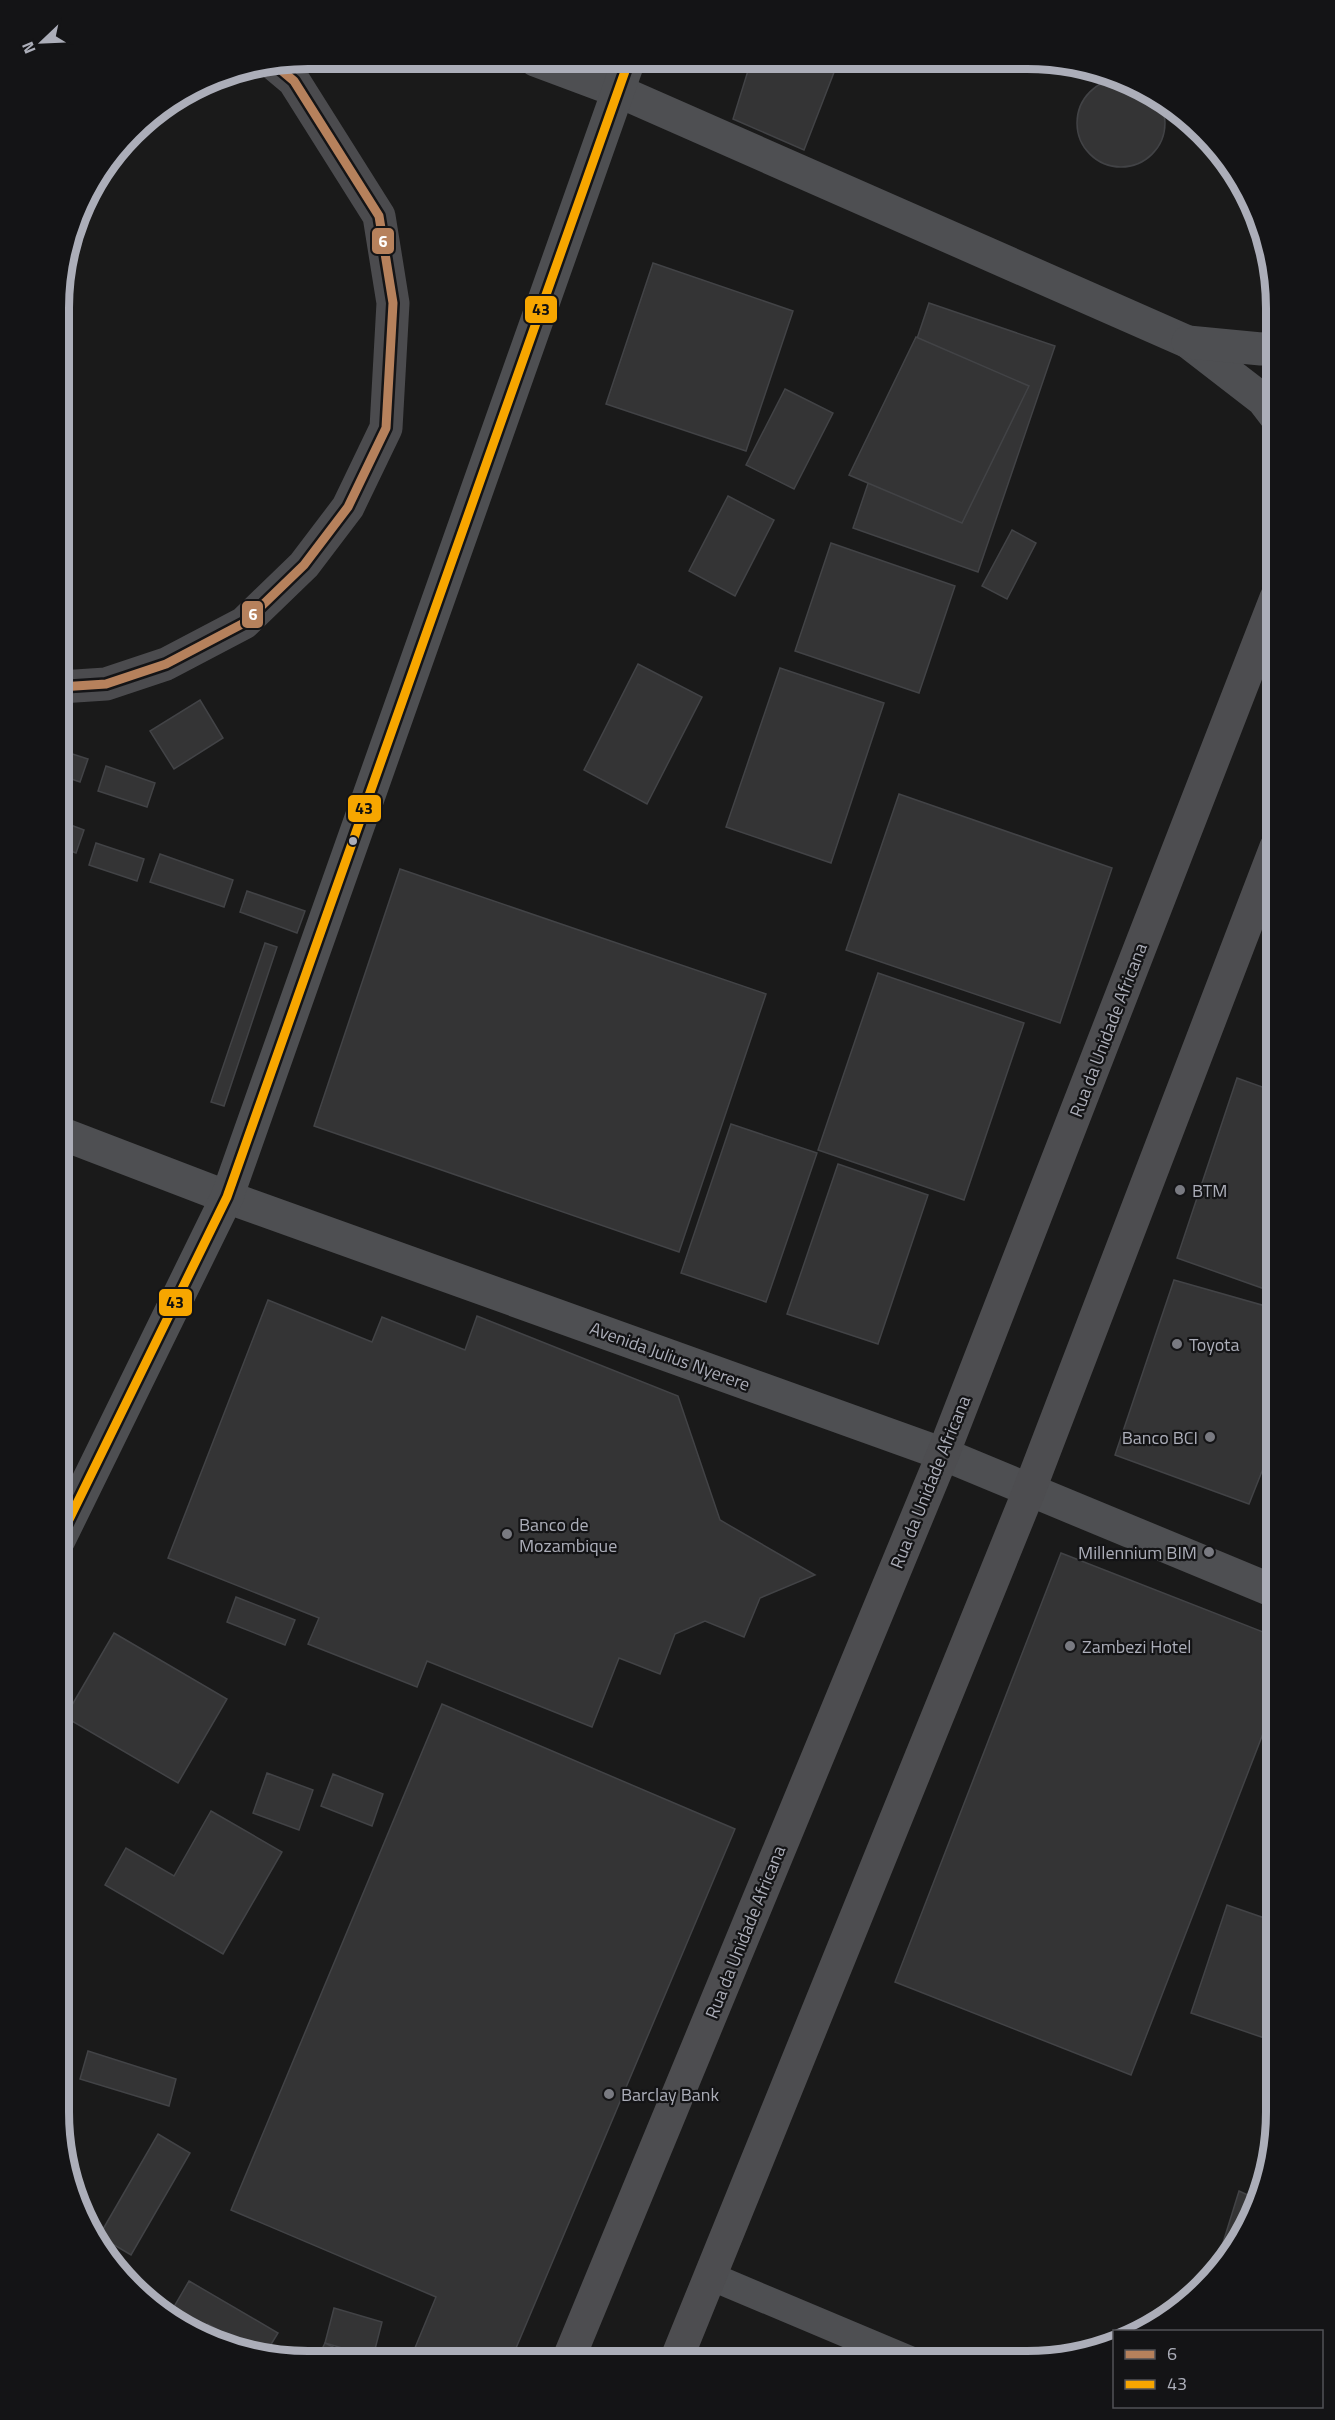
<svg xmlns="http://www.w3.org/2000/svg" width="1335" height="2420" font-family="'Titillium Web',sans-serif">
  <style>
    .building { fill: #343435; stroke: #424346; stroke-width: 1.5 }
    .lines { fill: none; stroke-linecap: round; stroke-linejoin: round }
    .lane { stroke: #4e4f52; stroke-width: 28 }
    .street { stroke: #4e4f52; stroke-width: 33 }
    .secondary { stroke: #4d4d50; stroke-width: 33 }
    .primary { stroke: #4b4b4e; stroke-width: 33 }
    .bus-1-casing { stroke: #141416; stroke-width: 14 }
    .bus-2-casing { stroke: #141416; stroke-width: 14 }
    .bus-1 { stroke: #b6815c; stroke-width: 9 }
    .bus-2 { stroke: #f7a600; stroke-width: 9 }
    .bus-dot { fill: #acaeb9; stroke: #141416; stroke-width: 2 }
    .poi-dot { fill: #797a81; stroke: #141416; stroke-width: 2 }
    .labels { text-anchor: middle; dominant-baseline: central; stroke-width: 4.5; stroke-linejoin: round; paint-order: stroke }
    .street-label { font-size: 18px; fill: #acaeb9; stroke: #141416 }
    .poi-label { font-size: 18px; fill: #acaeb9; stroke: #141416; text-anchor: start }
    .rim { fill: none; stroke: #acaeb9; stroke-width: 8 }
    .line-badge { stroke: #141416; stroke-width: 2 }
    .badge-label { font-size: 16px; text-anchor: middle; font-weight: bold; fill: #fff }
    .pale-badge-label { font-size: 16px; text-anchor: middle; font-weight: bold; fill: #111 }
  </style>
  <rect width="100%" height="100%" fill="#1a1a1a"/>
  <g class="building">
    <polygon points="751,61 838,62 804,150 733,119"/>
    <circle cx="1121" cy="123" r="44"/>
    <polygon points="653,263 793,311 746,451 606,404"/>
    <polygon points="929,303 1055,346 978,572 853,528"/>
    <polygon points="916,337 1029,386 962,523 849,475"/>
    <polygon points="785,389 833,413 794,489 746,465"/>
    <polygon points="728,496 774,520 735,596 689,571"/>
    <polygon points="1012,530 1036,543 1007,599 982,586"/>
    <polygon points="831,543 955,586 919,693 795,651"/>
    <polygon points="638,664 702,697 647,804 584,770"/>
    <polygon points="780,668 884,703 831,863 726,827"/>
    <polygon points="200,700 223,738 174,769 150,731"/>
    <polygon points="60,750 88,759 80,782 60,775"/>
    <polygon points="106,766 155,783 147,807 98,791"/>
    <polygon points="899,794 1112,868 1060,1023 846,950"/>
    <polygon points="60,821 84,830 76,853 60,847"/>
    <polygon points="96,843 144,859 137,881 89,865"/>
    <polygon points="160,854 233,880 224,907 150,882"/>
    <polygon points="400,869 766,994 679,1252 314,1126"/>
    <polygon points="247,891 305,911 297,933 240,912"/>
    <polygon points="265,943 277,947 224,1106 211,1102"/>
    <polygon points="878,973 1024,1023 964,1200 818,1150"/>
    <polygon points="1237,1078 1276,1092 1276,1293 1177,1258"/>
    <polygon points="731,1124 817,1153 766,1302 681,1273"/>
    <polygon points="838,1164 928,1195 878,1344 787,1314"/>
    <polygon points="1174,1280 1276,1309 1276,1436 1249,1504 1115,1455"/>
    <polygon points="268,1300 372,1342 382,1317 465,1350 477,1316 678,1396 720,1520 815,1575 760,1598 744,1637 705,1621 675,1634 660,1674 619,1658 592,1727 427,1661 417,1687 308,1644 319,1618 168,1558"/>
    <polygon points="1061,1553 1276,1637 1276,1700 1131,2075 895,1982"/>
    <polygon points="236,1597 295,1620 285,1645 227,1622"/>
    <polygon points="114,1633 227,1699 178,1783 65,1717"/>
    <polygon points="442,1704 735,1829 511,2360 410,2360 436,2297 231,2210"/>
    <polygon points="267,1773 313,1790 299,1830 253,1813"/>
    <polygon points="333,1774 383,1794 372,1826 321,1806"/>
    <polygon points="1276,1783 1276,1802 1270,1800"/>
    <polygon points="211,1811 282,1852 223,1954 105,1885 126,1848 174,1876"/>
    <polygon points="1227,1905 1276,1922 1276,2042 1191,2013"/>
    <polygon points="88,2051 176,2079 169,2106 80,2079"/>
    <polygon points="158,2134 190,2153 131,2255 99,2236"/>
    <polygon points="1239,2191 1259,2200 1225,2263 1213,2275"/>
    <polygon points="189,2281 278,2333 264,2356 208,2324 201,2336 168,2317"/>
    <polygon points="334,2308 382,2322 373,2357 325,2343"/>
    <polygon points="325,2343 359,2360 317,2359"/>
  </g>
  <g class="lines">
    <polyline class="lane" points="710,2276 912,2361"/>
    <g class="street">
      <polyline points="535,60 618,91 1188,342 1263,400 1276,417"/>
      <polyline points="1188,342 1261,349 1276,348"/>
      <polyline points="60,1133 227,1197 943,1454 1276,1592"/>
      <polyline points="59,1540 227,1197 629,60"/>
    </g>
    <g class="secondary">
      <polyline points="568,2360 943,1454 1276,598"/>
      <polyline points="676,2360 1029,1491 1276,847"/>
    </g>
    <polyline class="primary" points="60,687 106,684 166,664 244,623 304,565 348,507 386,428 393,303 379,216 294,81 275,65"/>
    <g class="bus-1-casing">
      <polyline id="bus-1" points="60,687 106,684 166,664 244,623 304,565 348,507 386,428 393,303 379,216 294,81 275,65"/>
    </g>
    <g class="bus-2-casing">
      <polyline id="bus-2" points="59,1540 227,1197 629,60"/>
    </g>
    <use href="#bus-1" class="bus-1"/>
    <use href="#bus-2" class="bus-2"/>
  </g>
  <circle class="bus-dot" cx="353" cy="841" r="5"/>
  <g class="poi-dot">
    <circle cx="1180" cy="1190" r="6"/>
    <circle cx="1177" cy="1344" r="6"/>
    <circle cx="1210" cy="1437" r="6"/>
    <circle cx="507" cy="1534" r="6"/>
    <circle cx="1209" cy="1552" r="6"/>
    <circle cx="1070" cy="1646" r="6"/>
    <circle cx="609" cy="2094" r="6"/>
  </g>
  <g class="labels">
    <g class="street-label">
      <text transform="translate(1108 1030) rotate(-69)">Rua da Unidade Africana</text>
      <text transform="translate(670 1356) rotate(20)">Avenida Julius Nyerere</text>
      <text transform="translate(930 1482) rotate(-68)">Rua da Unidade Africana</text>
      <text transform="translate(745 1932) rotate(-68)">Rua da Unidade Africana</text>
    </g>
    <g class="poi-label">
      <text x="1192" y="1190">BTM</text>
      <text x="1189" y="1344">Toyota</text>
      <text x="1198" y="1437" text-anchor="end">Banco BCI</text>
      <text x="519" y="1524">Banco de<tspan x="519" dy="21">Mozambique</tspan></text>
      <text x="1197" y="1552" text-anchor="end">Millennium BIM</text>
      <text x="1082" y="1646">Zambezi Hotel</text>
      <text x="621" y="2094">Barclay Bank</text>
    </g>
  </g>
  <path d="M0 0H1335V2420H0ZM308 69H1027A239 239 0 0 1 1266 308V2112A239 239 0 0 1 1027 2351H308A239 239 0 0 1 69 2112V308A239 239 0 0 1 308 69Z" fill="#141416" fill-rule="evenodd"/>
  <path class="rim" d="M308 69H1027A239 239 0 0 1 1266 308V2112A239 239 0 0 1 1027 2351H308A239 239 0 0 1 69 2112V308A239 239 0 0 1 308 69Z"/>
  <g class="line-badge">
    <rect x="371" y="227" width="24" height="28" rx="6" fill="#b6815c"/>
    <rect x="524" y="295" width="34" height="29" rx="6" fill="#f7a600"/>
    <rect x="241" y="600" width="23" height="29" rx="6" fill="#b6815c"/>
    <rect x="347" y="794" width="35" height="29" rx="6" fill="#f7a600"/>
    <rect x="158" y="1288" width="35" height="29" rx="6" fill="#f7a600"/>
  </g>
  <g class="badge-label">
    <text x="383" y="247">6</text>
    <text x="253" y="620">6</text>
  </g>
  <g class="pale-badge-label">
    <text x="541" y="315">43</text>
    <text x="364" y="814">43</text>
    <text x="175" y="1308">43</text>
  </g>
  <rect x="1113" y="2330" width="210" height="78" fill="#141416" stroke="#515257" stroke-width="1.5"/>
  <rect x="1125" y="2350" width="30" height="9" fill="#b6815c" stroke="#515257" stroke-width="1.5"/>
  <text x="1167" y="2360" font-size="18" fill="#acaeb9">6</text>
  <rect x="1125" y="2380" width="30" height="9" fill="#f7a600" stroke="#515257" stroke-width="1.5"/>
  <text x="1167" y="2390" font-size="18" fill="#acaeb9">43</text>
  <g transform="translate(42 42) rotate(247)" stroke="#141416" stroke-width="4.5" paint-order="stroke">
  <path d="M0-4.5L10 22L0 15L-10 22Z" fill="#acaeb9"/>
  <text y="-9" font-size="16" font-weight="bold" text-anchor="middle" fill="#acaeb9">N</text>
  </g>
</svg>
